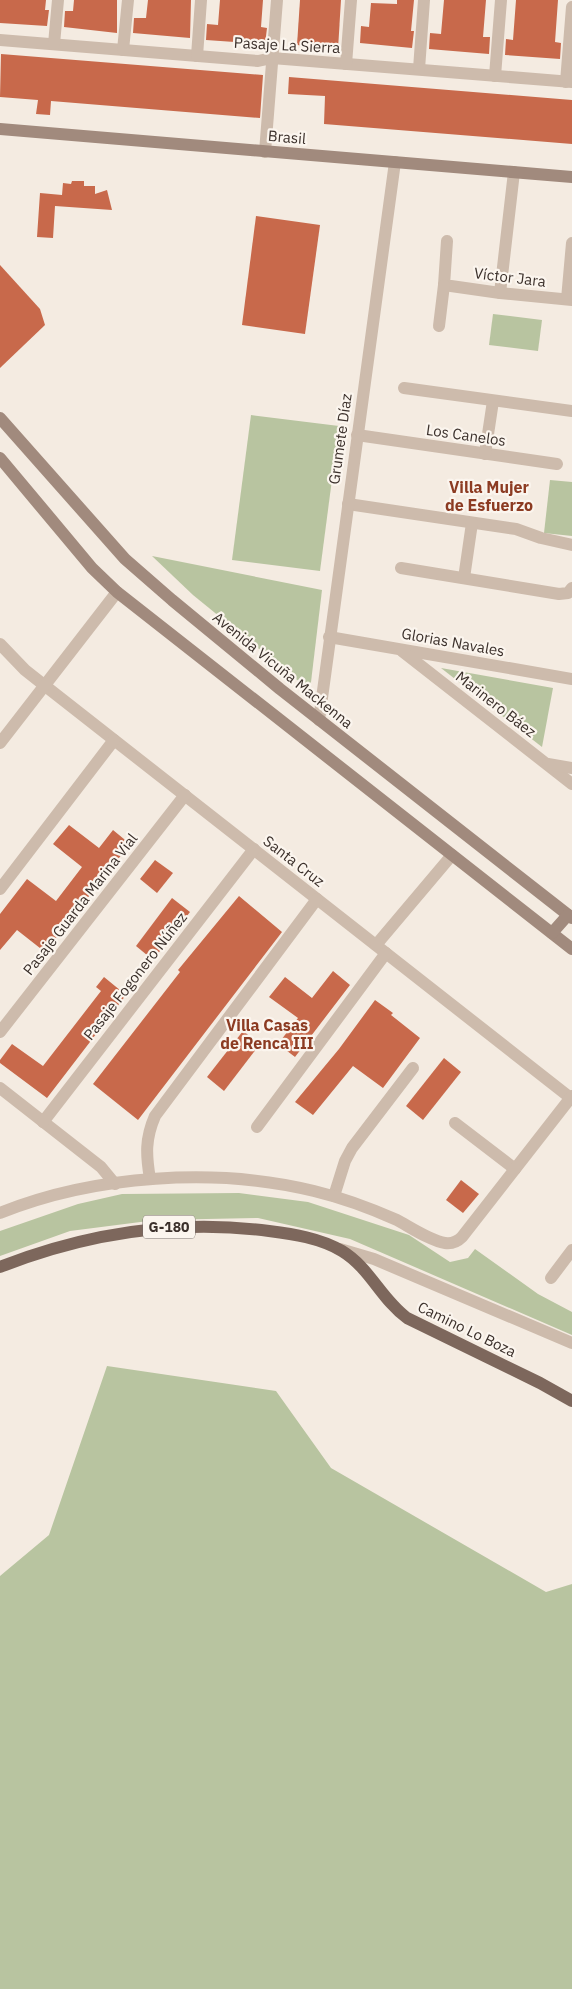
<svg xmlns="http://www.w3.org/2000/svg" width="572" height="1989" font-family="'IBM Plex Sans',sans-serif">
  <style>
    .green { fill: #b8c4a0 }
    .building { fill: #c8694b }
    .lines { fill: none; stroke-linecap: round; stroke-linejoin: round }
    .street { stroke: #cdbbac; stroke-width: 12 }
    .secondary { stroke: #a18a7d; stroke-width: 12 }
    .primary { stroke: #7d675c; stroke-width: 12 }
    .labels { text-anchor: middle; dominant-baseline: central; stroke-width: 4.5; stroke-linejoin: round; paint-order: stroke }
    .shield { fill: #fbf5ee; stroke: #756b66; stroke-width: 1 }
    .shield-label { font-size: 14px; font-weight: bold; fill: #3b302b }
    .street-label { font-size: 15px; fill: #3b302b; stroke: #fbf5ee }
    .neighbourhood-label { font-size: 16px; font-weight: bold; fill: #8c3b22; stroke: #fbf5ee }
  </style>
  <rect width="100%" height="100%" fill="#f4ebe1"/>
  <g class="green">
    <polygon points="493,314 542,320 538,351 489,345"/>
    <polygon points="251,415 339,426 320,571 232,560"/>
    <polygon points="550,480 572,482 572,536 544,533"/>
    <polygon points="152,556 322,590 311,682 307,686 301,683 193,595"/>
    <polygon points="441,668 553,688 542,747"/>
    <polygon points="239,1193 308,1202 409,1235 450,1262 468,1258 475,1249 538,1294 572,1312 572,1335 350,1239 258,1218 156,1220 70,1231 0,1256 0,1231 78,1204 122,1194"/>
    <polygon points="107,1366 276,1391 331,1468 546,1592 572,1584 572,1989 0,1989 0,1576 49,1535"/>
  </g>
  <g class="building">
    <polygon points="0,0 46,0 45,10 49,10 47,26 0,23"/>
    <polygon points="74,0 117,0 117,33 64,27 65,11 73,11"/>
    <polygon points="148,0 191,0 190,38 133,33 134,18 146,18"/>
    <polygon points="220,0 263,0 261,27 267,28 265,44 206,40 207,24 218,25"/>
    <polygon points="300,0 341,0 338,49 297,45"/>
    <polygon points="397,0 414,0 411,31 414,31 412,48 360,43 361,26 369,27 371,3 397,4"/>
    <polygon points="444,0 486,0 483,37 490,37 489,54 429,49 430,33 441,34"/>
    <polygon points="516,0 558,0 555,42 561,43 560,59 505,55 506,39 513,40"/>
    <polygon points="1,54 263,75 260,118 51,101 50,115 36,114 38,100 0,97"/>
    <polygon points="289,77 572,100 572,144 324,124 325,96 288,94"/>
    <polygon points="72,181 84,181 84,186 95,186 95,194 107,190 112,210 55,206 53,238 37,237 40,193 62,195 63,183 71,184"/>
    <polygon points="256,216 320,225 305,334 242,325"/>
    <polygon points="0,265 40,309 45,325 0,368"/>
    <polygon points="69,825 99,848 113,830 130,844 45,952 17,930 0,950 0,914 27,879 56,901 82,867 53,844"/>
    <polygon points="155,860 173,873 157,893 140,879"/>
    <polygon points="239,896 282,932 138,1120 93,1084 180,972 178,970"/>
    <polygon points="172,898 190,912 153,960 136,946"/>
    <polygon points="333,971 350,985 295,1057 278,1044 298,1018 269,997 285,977 312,998"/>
    <polygon points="104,977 126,995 47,1098 0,1063 0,1060 12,1044 43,1066 101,991 96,987"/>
    <polygon points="375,1000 393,1013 391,1015 420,1038 383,1088 353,1066 313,1115 295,1102 339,1049"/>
    <polygon points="243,1031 260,1044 224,1091 207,1077"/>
    <polygon points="444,1058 461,1072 423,1120 406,1106"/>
    <polygon points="461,1180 479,1194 463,1213 446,1200"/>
  </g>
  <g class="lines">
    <g class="street">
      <polyline points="0,40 258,61 272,58 572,82"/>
      <polyline points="54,44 58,0"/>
      <polyline points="123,50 128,0"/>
      <polyline points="197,56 201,0"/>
      <polyline points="346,64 351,0"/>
      <polyline points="419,69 424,0"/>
      <polyline points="495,76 501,0"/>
      <polyline points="566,82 572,7"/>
      <polyline points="265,152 277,0"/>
      <polyline points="447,241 444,285 500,293 572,300"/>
      <polyline points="500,293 514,172"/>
      <polyline points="567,299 572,243"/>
      <polyline points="439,326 444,285"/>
      <polyline points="404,388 572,411"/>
      <polyline points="357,435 557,464"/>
      <polyline points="485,454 493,401"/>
      <polyline points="348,504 516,529 541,538 572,545"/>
      <polyline points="401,568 559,594 568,593 572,588"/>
      <polyline points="464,578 472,523"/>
      <polyline points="329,637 572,679"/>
      <polyline points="0,644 25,670 44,685 572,1099"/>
      <polyline points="402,651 572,784"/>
      <polyline points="319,720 395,162"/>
      <polyline points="0,743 117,592"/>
      <polyline points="548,764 572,768"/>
      <polyline points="0,889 114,740"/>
      <polyline points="376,945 452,855"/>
      <polyline points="0,1032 185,795"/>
      <polyline points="0,1088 101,1167 115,1184"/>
      <polyline points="43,1122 254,849"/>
      <polyline points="455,1123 515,1169"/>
      <polyline points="257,1127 386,953"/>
      <path d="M150 1179C146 1155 145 1139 155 1116L317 899"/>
      <polyline points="334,1196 345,1161 352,1148 413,1068"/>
      <path d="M0 1213C94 1175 216 1167 314 1191 343 1198 370 1208 397 1220 410 1227 431 1241 445 1243 452 1244 457 1242 462 1237L572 1096"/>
      <polyline points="340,1249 374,1259 572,1343"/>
      <polyline points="551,1278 572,1250"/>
    </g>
    <g class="secondary">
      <polyline points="0,129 572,177"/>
      <polyline points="0,418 125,559 172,600 280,689 572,918"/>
      <polyline points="0,458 92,568 117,592 572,949"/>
      <polyline points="552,933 568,915"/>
    </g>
    <path class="primary" d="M0 1267C87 1233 176 1219 269 1231 293 1234 320 1238 342 1251 370 1268 381 1299 407 1318L540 1383 572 1401"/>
  </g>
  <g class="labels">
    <rect class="shield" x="143" y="1215.5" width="52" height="23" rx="4"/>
    <g class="shield-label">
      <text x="169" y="1227">G-180</text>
    </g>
    <g class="street-label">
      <text transform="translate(287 45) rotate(3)">Pasaje La Sierra</text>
      <text transform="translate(287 137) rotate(5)">Brasil</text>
      <text transform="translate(510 277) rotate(7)">Víctor Jara</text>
      <text transform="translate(466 435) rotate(8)">Los Canelos</text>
      <text transform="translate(340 439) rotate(-82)">Grumete Díaz</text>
      <text transform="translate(453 642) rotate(10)">Glorias Navales</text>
      <text transform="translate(283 670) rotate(39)">Avenida Vicuña Mackenna</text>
      <text transform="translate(496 704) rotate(38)">Marinero Báez</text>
      <text transform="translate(294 861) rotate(38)">Santa Cruz</text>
      <text transform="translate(80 904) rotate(-52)">Pasaje Guarda Marina Vial</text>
      <text transform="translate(135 976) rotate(-52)">Pasaje Fogonero Núñez</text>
      <text transform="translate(467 1329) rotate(26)">Camino Lo Boza</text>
    </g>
    <g class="neighbourhood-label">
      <text x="489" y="487">Villa Mujer<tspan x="489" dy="18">de Esfuerzo</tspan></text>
      <text x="267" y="1025">Villa Casas<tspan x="267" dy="18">de Renca III</tspan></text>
    </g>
  </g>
</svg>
